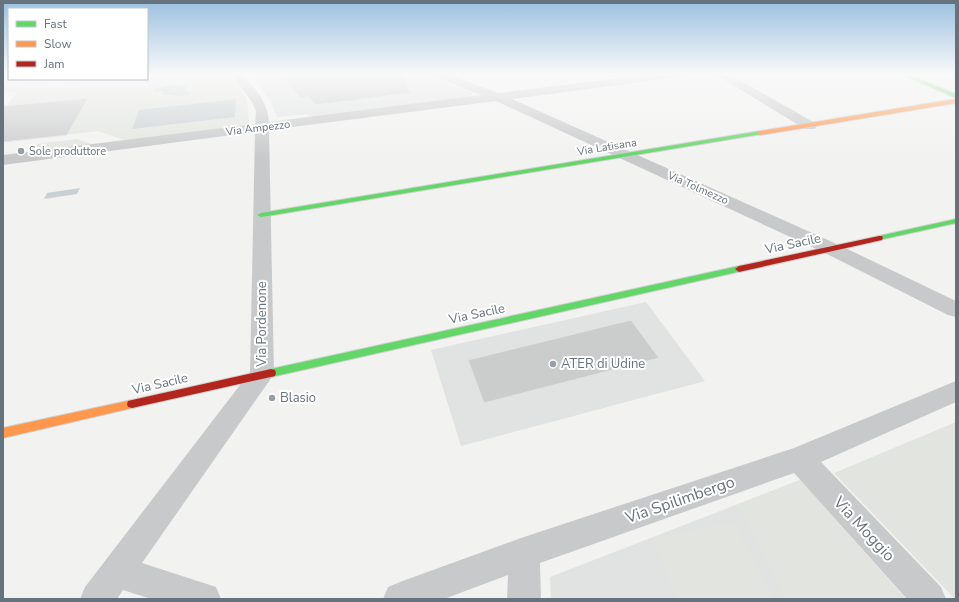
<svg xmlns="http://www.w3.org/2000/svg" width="959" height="602" font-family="'Nunito Sans',sans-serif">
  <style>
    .built { fill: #e1e2e2 }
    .green { fill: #e2e5df }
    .water { fill: #c9d0d3 }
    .building { fill: #cbcccc; stroke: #e1e1e0 }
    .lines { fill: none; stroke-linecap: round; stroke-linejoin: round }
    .fast-casing { stroke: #d0d0d1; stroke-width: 2 }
    .slow-casing { stroke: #d0d0d1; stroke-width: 2 }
    .jam-casing { stroke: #d0d0d1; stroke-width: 2 }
    .street { fill: #c8c9ca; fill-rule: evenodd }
    .fast { fill: #63d668; fill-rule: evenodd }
    .slow { fill: #ff974d; fill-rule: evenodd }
    .jam { fill: #b3261e; fill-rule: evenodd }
    .poi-dot { fill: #969fa6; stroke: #fff; stroke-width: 1.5 }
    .labels { text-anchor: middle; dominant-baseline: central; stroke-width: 4; stroke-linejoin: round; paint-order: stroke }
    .far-street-label { font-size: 11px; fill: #65737e; stroke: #fff }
    .far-poi-label { font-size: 11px; fill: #65737e; stroke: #fff; text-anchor: start }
    .street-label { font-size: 13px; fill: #65737e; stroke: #fff }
    .poi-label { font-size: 13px; fill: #65737e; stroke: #fff; text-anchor: start }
    .near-street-label { font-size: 16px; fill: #65737e; stroke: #fff }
  </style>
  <rect width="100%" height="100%" fill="#f2f2f1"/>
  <g class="built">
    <polygon points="250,74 422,74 473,93 468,99 315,119 306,114 277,117 270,100"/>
    <polygon points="3,79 42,79 47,83 17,92 3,93"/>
    <polygon points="646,302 705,381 461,446 431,350"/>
    <polygon points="800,480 906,599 551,599 550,577"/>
  </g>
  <g class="green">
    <path d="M170 74H229C246 95 248 95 249 123L239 127 128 141 98 131 3 142V106L7 105 17 92 47 83 51 85 86 79H133V80Z"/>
    <polygon points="77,139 94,145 32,153 37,144"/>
    <polygon points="956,422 956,599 955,599 834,473"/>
    <polygon points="800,480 906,599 785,599 738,504"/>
    <polygon points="733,523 774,599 678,599 653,538"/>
  </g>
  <g class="water">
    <path d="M173 84 188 85 185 91 189 92 190 94C181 98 172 95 162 94L163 91 153 92 156 88Z"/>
    <polygon points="236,99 235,117 132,129 139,110"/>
    <polygon points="80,188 77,194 44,199 47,193"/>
  </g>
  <g class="building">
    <polygon points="279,74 401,74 411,93 316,105 308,96 301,98"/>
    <polygon points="88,98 67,135 3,142 3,106"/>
    <polygon points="631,320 659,358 484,403 468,360"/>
  </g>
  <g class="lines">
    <g class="fast-casing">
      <g id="fast">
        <polygon points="9,74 9,76 3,77 3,75"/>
        <polygon points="901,74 907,74 956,94 956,98"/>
        <polygon points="760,131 763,133 762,134 261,217 257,215 261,213"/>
        <polygon points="956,219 956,223 879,240 875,238 879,236"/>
        <polygon points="739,266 742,267 743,269 742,271 271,377 267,376 266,373 267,370 271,369"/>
      </g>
    </g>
    <g class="slow-casing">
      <g id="slow">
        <polygon points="956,99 956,103 760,135 757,133 760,131"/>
        <polygon points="132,400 136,401 137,404 136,407 132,408 3,438 3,428"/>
      </g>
    </g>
    <g class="jam-casing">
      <g id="jam">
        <polygon points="879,236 882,236 883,238 882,240 739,272 735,269 739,266"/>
        <polygon points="271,369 275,370 276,373 275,376 271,377 132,408 128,407 127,404 128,401 132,400"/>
      </g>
    </g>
    <g class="street">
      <path d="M231 74H243C255 89 268 102 269 122L481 95 433 76 431 74H448L498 93 652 74H686L684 76 680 77 512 99 839 245 956 301V317L948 315 825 253 496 101 269 130 274 374 142 563 216 587 221 599H151L123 590 117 599H80L85 587 250 372 255 132 3 165V155L255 124 256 111 252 102Z"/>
      <polygon points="715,74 729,74 815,123 817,126 815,129 805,129"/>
      <polygon points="956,381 956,402 821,462 941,587 946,599 907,599 794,473 540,563 541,599 507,599 508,575 444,599 383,599 388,587 400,582 524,537 794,448"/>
    </g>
    <use href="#fast" class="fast"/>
    <use href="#slow" class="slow"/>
    <use href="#jam" class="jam"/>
  </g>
  <linearGradient id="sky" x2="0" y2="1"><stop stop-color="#9bbfe0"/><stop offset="0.47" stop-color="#f9f9f9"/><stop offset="1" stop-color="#f9f9f9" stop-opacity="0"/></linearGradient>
  <rect width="959" height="158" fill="url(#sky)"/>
  <g class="poi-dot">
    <circle cx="21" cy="151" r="4"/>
    <circle cx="553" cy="364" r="4"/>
    <circle cx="272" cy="398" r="4"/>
  </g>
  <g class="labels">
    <g class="far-street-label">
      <text transform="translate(258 128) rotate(-7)">Via Ampezzo</text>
      <text transform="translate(607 147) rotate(-9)">Via Latisana</text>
      <text transform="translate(698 188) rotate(24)">Via Tolmezzo</text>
    </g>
    <g class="far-poi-label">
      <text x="29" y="151">Sole produttore</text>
    </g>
    <g class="street-label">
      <text transform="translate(793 244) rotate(-12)">Via Sacile</text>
      <text transform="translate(477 314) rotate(-12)">Via Sacile</text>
      <text transform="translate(262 324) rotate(-90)">Via Pordenone</text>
      <text transform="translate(160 384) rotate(-13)">Via Sacile</text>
    </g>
    <g class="poi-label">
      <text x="561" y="364">ATER di Udine</text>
      <text x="280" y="398">Blasio</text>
    </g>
    <g class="near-street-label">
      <text transform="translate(680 500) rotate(-19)">Via Spilimbergo</text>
      <text transform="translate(864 529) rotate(47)">Via Moggio</text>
    </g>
  </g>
  <rect width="959" height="602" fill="none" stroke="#65737e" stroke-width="8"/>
  <rect x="8" y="8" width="140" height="72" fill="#ffffff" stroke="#c1c7cb"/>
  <rect x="16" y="21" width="20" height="6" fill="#63d668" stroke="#c1c7cb"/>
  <text x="44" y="28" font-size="12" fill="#65737e">Fast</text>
  <rect x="16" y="41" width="20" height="6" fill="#ff974d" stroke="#c1c7cb"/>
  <text x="44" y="48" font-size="12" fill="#65737e">Slow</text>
  <rect x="16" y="61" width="20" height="6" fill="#b3261e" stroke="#c1c7cb"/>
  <text x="44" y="68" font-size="12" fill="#65737e">Jam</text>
</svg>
